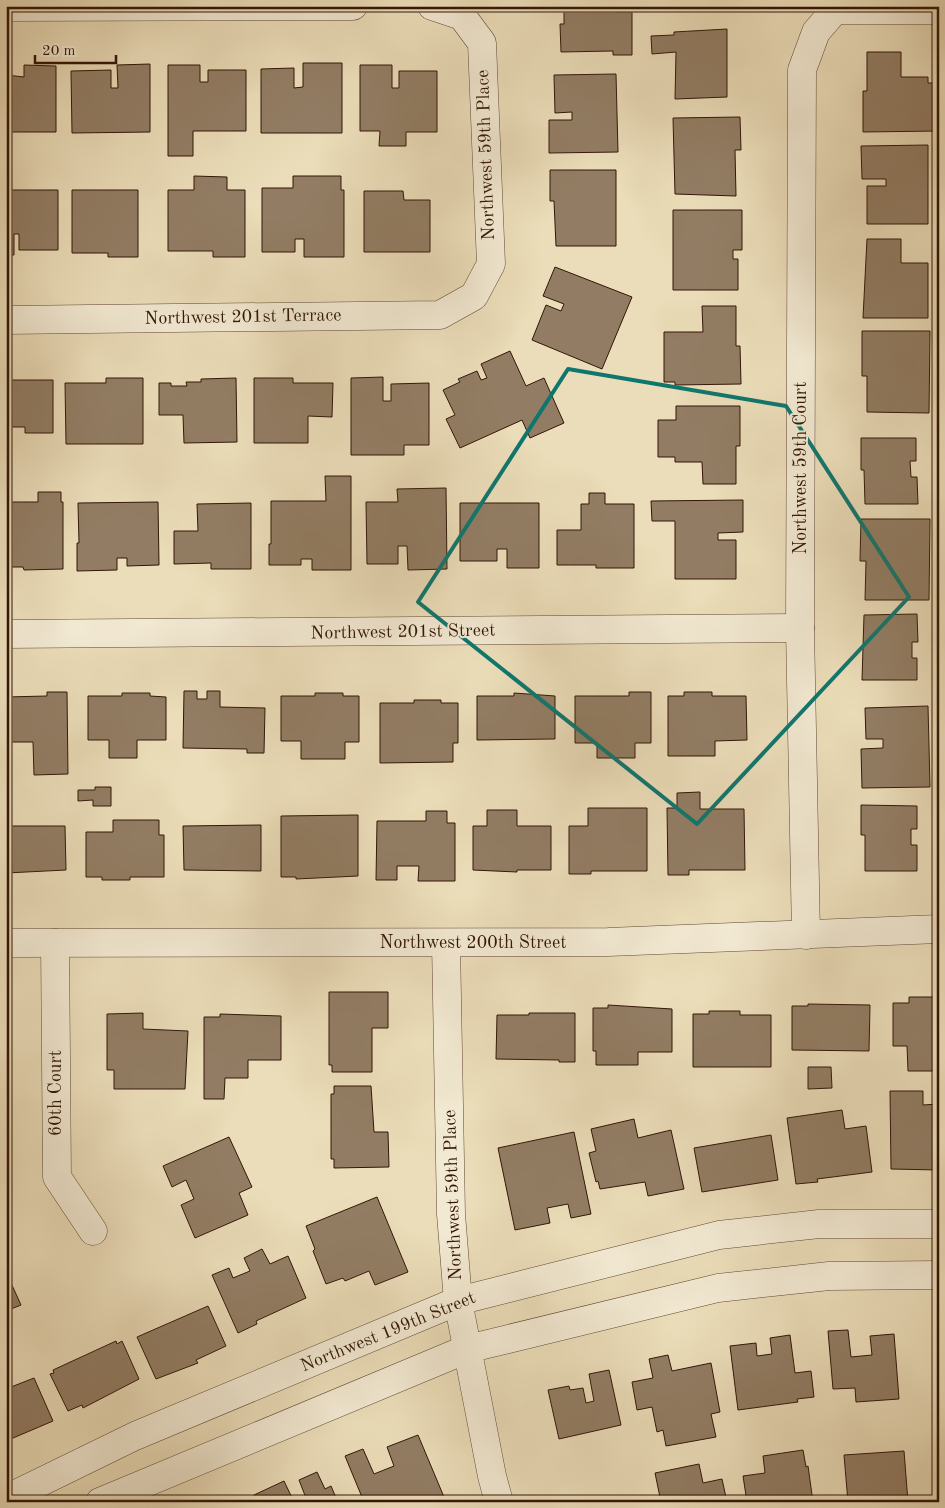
<svg xmlns="http://www.w3.org/2000/svg" width="945" height="1508" font-family="'Old Standard TT',serif">
  <style>
    .building { fill: #927d64; stroke: #321607 }
    .lines { fill: none; stroke-linecap: round; stroke-linejoin: round }
    .minor-casing { stroke: #604834; stroke-width: 29 }
    .minor { stroke: #f2e9d2; stroke-width: 28 }
    .marked { fill: none; stroke: #0f766e; stroke-width: 4; stroke-linejoin: round }
    .labels { text-anchor: middle; dominant-baseline: central; stroke-width: 4; stroke-linejoin: round; paint-order: stroke }
    .street-label { font-size: 18px; fill: #321607; stroke: #f2e9d2 }
  </style>
  <rect width="100%" height="100%" fill="#ebddb9"/>
  <filter id="stains"><feTurbulence type="fractalNoise" baseFrequency=".004" numOctaves="4"/><feColorMatrix values="0 0 0 0 .2 0 0 0 0 .09 0 0 0 0 .02 0 0 0 .5 -.17"/></filter>
  <radialGradient id="worn" r=".72"><stop offset=".6" stop-color="#630" stop-opacity="0"/><stop offset="1" stop-color="#630" stop-opacity=".3"/></radialGradient>
  <g class="building">
    <polygon points="564,6 617,6 617,12 632,12 632,55 613,55 613,51 561,52 560,24 564,24"/>
    <polygon points="727,29 727,97 675,99 676,52 652,54 651,36 674,35 674,32"/>
    <polygon points="867,52 901,52 901,77 928,77 928,83 939,83 939,131 863,132 863,91 867,91"/>
    <polygon points="303,63 342,63 342,133 261,133 261,69 294,68 294,88 303,87"/>
    <polygon points="150,64 150,132 72,133 71,71 111,70 111,88 118,88 117,65"/>
    <polygon points="24,65 56,66 56,132 6,132 6,75 24,77"/>
    <polygon points="168,65 200,65 200,82 208,82 208,70 246,70 246,131 193,131 193,156 168,156"/>
    <polygon points="360,65 392,65 392,88 399,88 399,71 437,71 437,132 406,132 406,146 379,146 380,131 360,131"/>
    <polygon points="616,74 618,152 549,153 549,120 572,120 572,112 555,113 554,75"/>
    <polygon points="740,117 741,150 735,150 736,196 675,194 673,118"/>
    <polygon points="928,145 928,224 867,224 867,186 886,186 886,179 862,179 861,146"/>
    <polygon points="550,170 616,170 616,246 556,246 554,201 550,201"/>
    <polygon points="194,176 227,177 227,190 245,190 245,257 213,257 213,251 168,251 168,190 194,190"/>
    <polygon points="293,176 341,176 341,190 344,190 344,257 304,257 304,239 295,239 295,252 262,252 262,188 293,188"/>
    <polygon points="6,190 58,190 58,250 19,250 19,234 14,234 14,255 6,255"/>
    <polygon points="72,190 138,190 138,257 108,257 108,253 72,253"/>
    <polygon points="364,191 403,191 404,200 430,200 430,252 364,252"/>
    <polygon points="673,210 742,210 742,250 733,250 733,259 738,259 738,290 673,290"/>
    <polygon points="867,239 901,239 901,263 928,263 928,318 863,318"/>
    <polygon points="555,267 632,297 602,369 532,340 546,305 561,311 564,304 543,296"/>
    <polygon points="702,306 736,306 736,346 740,346 741,384 675,385 675,382 664,382 664,332 703,332"/>
    <polygon points="862,331 930,331 929,413 867,412 867,376 862,376"/>
    <polygon points="510,351 526,386 544,378 564,423 530,438 522,420 460,448 446,419 455,415 443,390 460,382 458,379 477,371 481,380 487,378 481,364"/>
    <polygon points="383,377 383,401 391,401 391,384 429,383 429,445 404,445 404,455 351,455 351,378"/>
    <polygon points="106,378 143,378 143,444 66,444 65,383 106,383"/>
    <polygon points="236,378 237,442 184,443 183,415 159,415 159,383 171,383 171,386 187,386 186,382 201,382 201,379"/>
    <polygon points="254,378 293,378 293,383 333,383 332,417 308,416 308,443 254,443"/>
    <polygon points="6,380 53,380 53,433 25,433 25,427 10,427 10,433 6,433"/>
    <polygon points="676,406 740,406 740,446 736,446 736,484 703,484 702,462 675,462 675,457 658,457 658,420 676,420"/>
    <polygon points="861,438 916,438 916,461 910,461 911,477 917,477 918,504 865,504 864,470 861,470"/>
    <polygon points="325,476 351,476 351,570 312,570 312,559 301,559 301,565 269,565 269,544 271,544 271,501 326,501"/>
    <polygon points="446,488 447,569 408,570 407,546 398,546 398,564 367,564 366,502 398,502 397,489"/>
    <polygon points="38,492 61,492 61,502 63,502 63,569 24,570 23,567 9,567 9,564 6,564 6,502 38,502"/>
    <polygon points="589,493 605,493 605,504 634,504 634,568 596,568 596,565 557,565 557,530 581,530 581,504 589,504"/>
    <polygon points="743,500 743,532 718,533 718,540 736,540 736,579 675,579 675,521 652,521 651,501"/>
    <polygon points="158,502 159,565 127,566 127,558 117,558 117,570 77,571 77,543 79,543 78,503"/>
    <polygon points="251,503 251,569 211,569 211,563 174,564 174,531 198,531 197,504"/>
    <polygon points="460,503 539,503 539,568 507,568 507,549 497,549 497,561 460,561"/>
    <polygon points="861,519 930,519 929,600 865,600 866,561 860,561"/>
    <polygon points="917,614 918,642 912,642 912,658 917,658 917,680 862,680 864,615"/>
    <polygon points="184,691 197,691 197,699 207,699 207,691 220,691 220,707 265,708 264,753 247,753 247,749 183,748"/>
    <polygon points="47,692 67,692 68,774 34,775 33,742 6,742 6,697 47,696"/>
    <polygon points="629,692 651,692 651,743 635,743 635,758 597,758 597,743 575,743 575,696 629,696"/>
    <polygon points="684,692 712,692 712,696 746,696 747,740 715,741 715,756 668,756 668,696 684,696"/>
    <polygon points="122,693 150,693 150,696 166,697 166,740 137,740 137,758 109,758 109,740 88,740 88,696 122,696"/>
    <polygon points="315,693 343,693 343,696 359,696 359,742 345,742 345,759 301,759 301,741 281,741 281,696 315,696"/>
    <polygon points="514,693 555,696 555,739 477,740 477,696 514,696"/>
    <polygon points="414,700 441,700 441,703 458,703 458,743 453,743 453,762 380,763 380,703 414,703"/>
    <polygon points="928,706 930,787 862,788 861,749 883,748 883,739 866,739 865,708"/>
    <polygon points="95,787 111,787 111,806 93,806 93,800 78,801 78,790 95,790"/>
    <polygon points="700,792 700,809 744,809 745,870 689,870 689,875 668,875 667,808 677,808 677,793"/>
    <polygon points="861,805 917,806 917,829 911,829 911,845 917,845 917,871 865,871 865,835 861,835"/>
    <polygon points="588,808 647,808 647,871 591,871 591,874 569,874 569,826 588,826"/>
    <polygon points="487,810 517,810 517,826 551,826 551,870 517,870 517,872 473,870 473,826 487,826"/>
    <polygon points="426,811 447,811 447,823 455,823 455,881 418,881 419,866 397,866 397,880 376,880 377,821 426,821"/>
    <polygon points="358,815 358,876 296,879 296,877 281,877 281,816"/>
    <polygon points="113,820 159,820 159,835 164,835 164,877 130,877 130,880 102,880 102,877 86,877 86,832 113,832"/>
    <polygon points="261,825 261,871 184,870 183,826"/>
    <polygon points="6,826 65,826 66,870 6,873"/>
    <polygon points="329,992 388,992 388,1028 372,1028 372,1072 332,1072 332,1065 329,1065"/>
    <polygon points="909,997 937,997 939,1071 908,1071 907,1046 893,1046 893,1003 909,1003"/>
    <polygon points="808,1004 870,1005 869,1051 792,1050 792,1006 808,1006"/>
    <polygon points="608,1005 672,1009 672,1052 638,1052 638,1065 596,1065 596,1051 593,1051 593,1008 608,1008"/>
    <polygon points="709,1011 740,1011 740,1015 771,1015 771,1067 693,1067 693,1014 709,1014"/>
    <polygon points="143,1013 143,1029 188,1031 185,1089 114,1089 114,1070 107,1070 107,1014"/>
    <polygon points="529,1013 575,1013 575,1062 559,1062 559,1060 496,1059 497,1015 529,1015"/>
    <polygon points="220,1014 281,1016 281,1060 248,1060 248,1078 225,1078 224,1099 204,1099 204,1017 220,1017"/>
    <polygon points="808,1067 831,1067 832,1088 808,1089"/>
    <polygon points="334,1086 371,1086 374,1132 388,1132 389,1167 334,1168 334,1159 331,1159 331,1094 334,1094"/>
    <polygon points="890,1091 923,1091 923,1105 938,1104 939,1170 891,1169"/>
    <polygon points="842,1110 845,1129 866,1126 872,1172 817,1179 818,1182 796,1184 787,1118"/>
    <polygon points="634,1119 638,1138 671,1130 684,1189 648,1196 645,1182 600,1189 598,1181 596,1182 589,1153 596,1151 591,1129"/>
    <polygon points="574,1132 591,1214 571,1218 568,1204 547,1208 550,1223 515,1230 498,1148"/>
    <polygon points="771,1135 778,1180 702,1192 694,1148"/>
    <polygon points="229,1137 252,1187 239,1193 248,1215 195,1238 181,1205 194,1199 186,1180 172,1187 163,1166"/>
    <polygon points="377,1197 408,1272 375,1285 369,1271 345,1281 343,1278 326,1284 313,1251 315,1249 306,1226"/>
    <polygon points="262,1249 270,1264 288,1256 306,1298 256,1321 257,1324 238,1333 212,1275 229,1268 233,1278 250,1271 244,1258"/>
    <polygon points="11,1283 21,1305 6,1311 6,1285"/>
    <polygon points="208,1306 226,1346 196,1360 198,1363 156,1379 137,1337"/>
    <polygon points="936,1329 939,1329 939,1396 937,1396"/>
    <polygon points="848,1330 851,1357 872,1355 870,1336 894,1334 899,1399 856,1402 855,1388 833,1389 828,1331"/>
    <polygon points="790,1335 795,1373 811,1371 814,1397 797,1399 798,1402 738,1410 730,1346 756,1343 757,1356 772,1354 770,1338"/>
    <polygon points="116,1341 117,1344 122,1341 139,1379 83,1408 82,1405 68,1411 50,1374 54,1373 53,1370"/>
    <polygon points="668,1355 672,1371 711,1363 720,1412 711,1414 716,1437 666,1446 663,1430 657,1432 652,1407 637,1410 632,1382 653,1378 649,1359"/>
    <polygon points="609,1370 621,1425 559,1439 548,1390 569,1386 570,1390 583,1388 586,1403 594,1401 589,1374"/>
    <polygon points="34,1378 53,1421 6,1441 6,1389"/>
    <polygon points="418,1435 444,1497 434,1502 364,1502 345,1456 363,1449 374,1474 394,1466 387,1447"/>
    <polygon points="803,1450 806,1467 808,1466 813,1502 747,1502 743,1476 765,1473 763,1456"/>
    <polygon points="904,1451 908,1502 887,1502 887,1498 876,1499 877,1502 848,1502 844,1455"/>
    <polygon points="699,1464 703,1483 722,1479 727,1502 661,1502 655,1473"/>
    <polygon points="317,1472 325,1489 331,1486 337,1500 332,1502 298,1502 306,1498 299,1480"/>
    <polygon points="284,1481 294,1502 258,1502 254,1495"/>
  </g>
  <g class="lines">
    <g class="minor-casing">
      <g id="minor">
        <polyline points="6,7 353,6"/>
        <polyline points="6,320 440,315 474,296 491,264 482,43 462,16 432,6"/>
        <polyline points="6,634 800,628"/>
        <polyline points="806,935 800,628 802,70 816,32 835,10 939,10"/>
        <polyline points="6,943 608,942 939,929"/>
        <polyline points="55,943 57,1177 93,1231"/>
        <polyline points="446,943 451,1214 458,1301 492,1476 499,1502"/>
        <polyline points="6,1499 135,1436 458,1301 719,1235 819,1224 939,1224"/>
        <polyline points="100,1502 467,1349 718,1288 829,1276 939,1275"/>
      </g>
    </g>
    <use href="#minor" class="minor"/>
  </g>
  <path class="marked" d="M568 369 786 406 909 597 697 824 418 602Z"/>
  <g class="labels">
    <g class="street-label">
      <text transform="translate(486 155) rotate(-92)">Northwest 59th Place</text>
      <text transform="translate(243 317) rotate(-1)">Northwest 201st Terrace</text>
      <text transform="translate(801 468) rotate(-90)">Northwest 59th Court</text>
      <text transform="translate(403 632) rotate(-1)">Northwest 201st Street</text>
      <text x="473" y="943">Northwest 200th Street</text>
      <text transform="translate(56 1093) rotate(-90)">60th Court</text>
      <text transform="translate(453 1195) rotate(-92)">Northwest 59th Place</text>
      <text transform="translate(388 1332) rotate(-22)">Northwest 199th Street</text>
    </g>
  </g>
  <rect width="945" height="1508" fill="none" stroke="#ebddb9" stroke-width="25"/>
  <rect x="8" y="8" width="930" height="1493" fill="none" stroke="#321607" stroke-width="2.5"/>
  <rect x="12" y="12" width="920" height="1483" fill="none" stroke="#321607"/>
  <path d="M35 55v8h81v-8" fill="none" stroke="#321607" stroke-width="2.5"/>
  <text x="42" y="55" font-size="15" fill="#321607" stroke="#f2e9d2" stroke-width="4" paint-order="stroke">20 m</text>
  <rect width="100%" height="100%" filter="url(#stains)"/>
  <rect width="100%" height="100%" fill="url(#worn)"/>
</svg>
